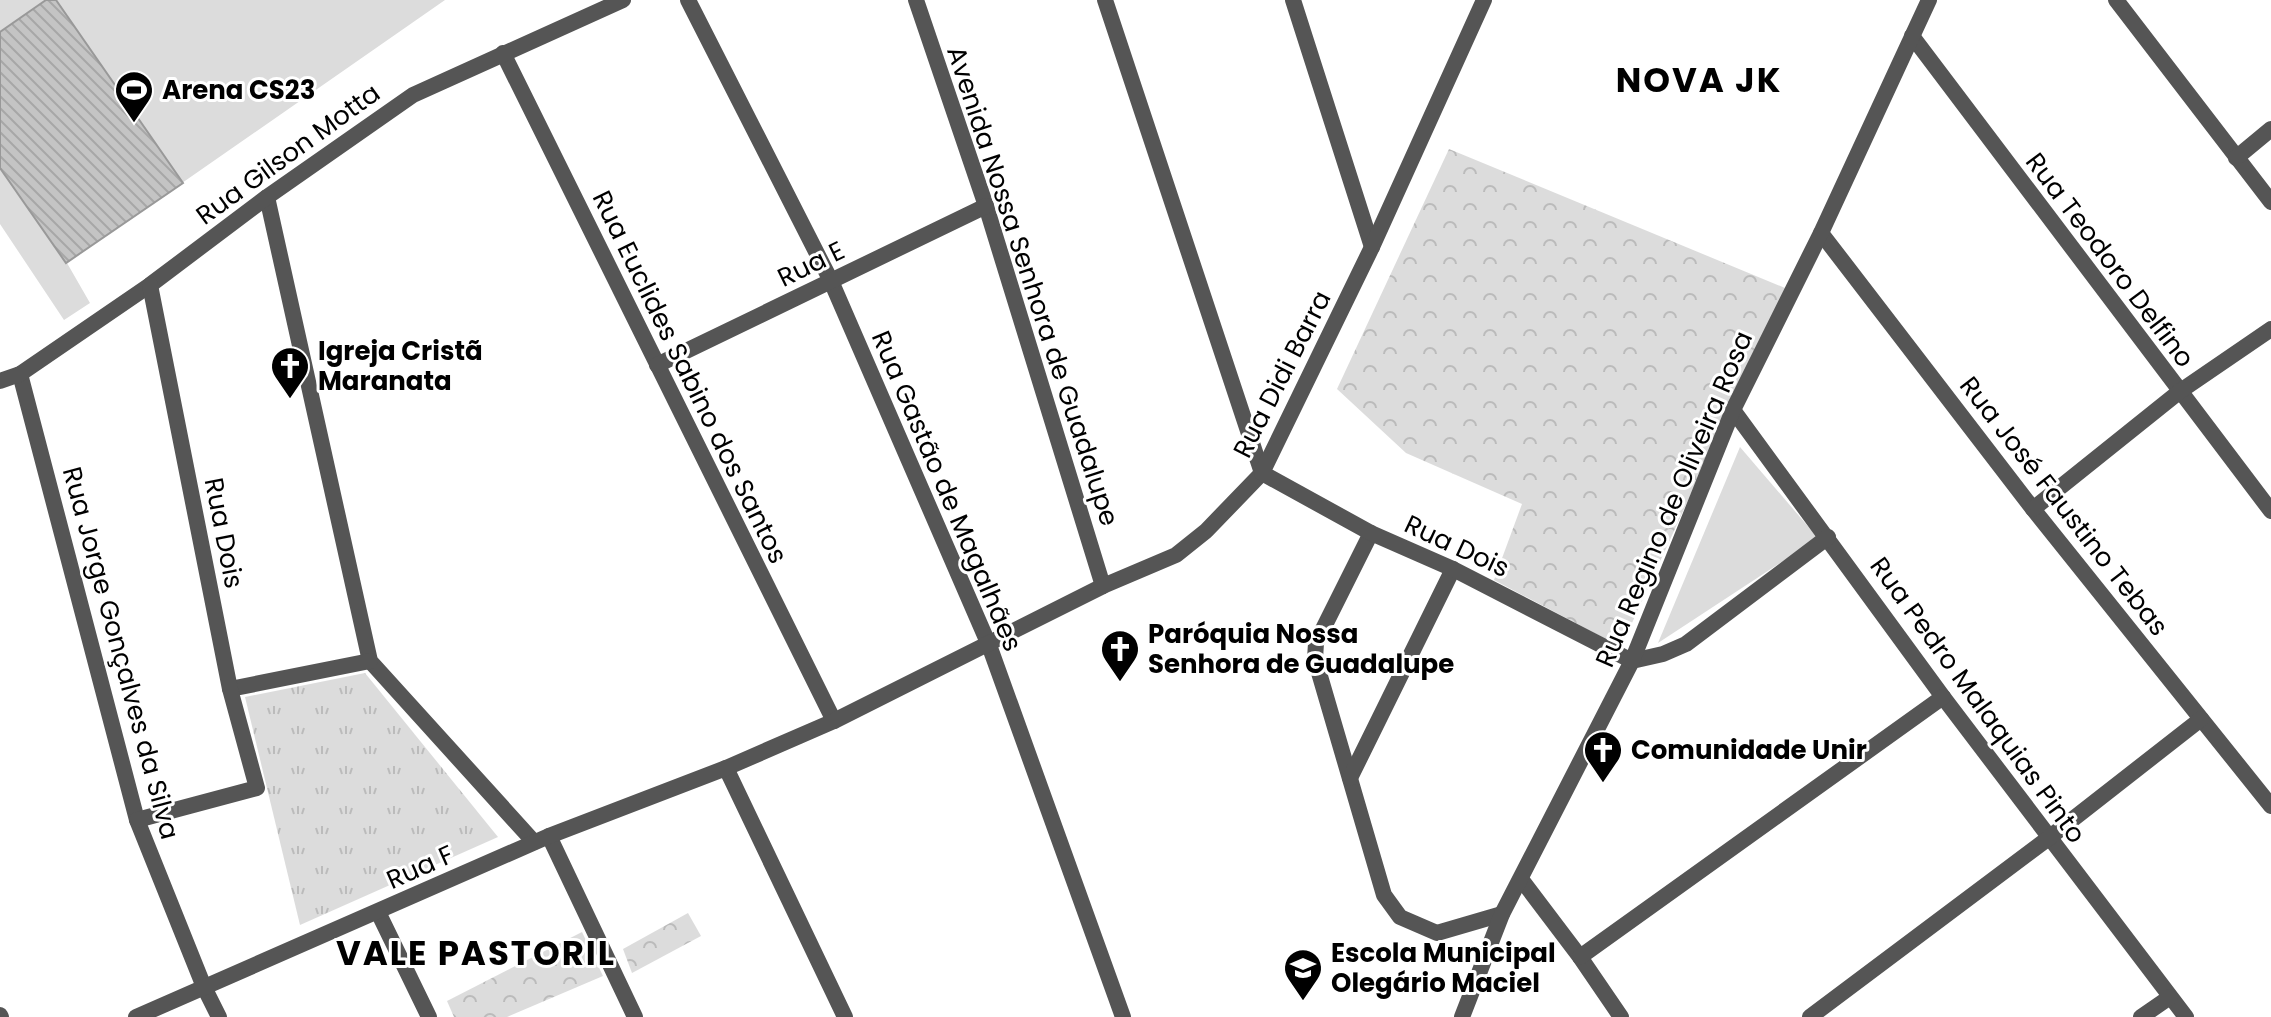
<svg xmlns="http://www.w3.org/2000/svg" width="2271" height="1017" font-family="Poppins,sans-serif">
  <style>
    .grass { fill: url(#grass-tufts) }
    .forest { fill: url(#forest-crowns) }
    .park { fill: #dcdcdc }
    .building { fill: url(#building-back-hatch); stroke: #999; stroke-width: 2 }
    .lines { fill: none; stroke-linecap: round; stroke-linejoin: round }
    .minor { stroke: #555; stroke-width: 16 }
    .tertiary { stroke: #555; stroke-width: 16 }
    .labels { text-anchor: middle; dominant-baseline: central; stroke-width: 6; stroke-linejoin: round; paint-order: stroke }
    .poi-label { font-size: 26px; font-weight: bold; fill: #000; stroke: #fff; text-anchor: start }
    .street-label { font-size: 26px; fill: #000; stroke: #fff }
    .district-label { font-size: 34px; font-weight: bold; letter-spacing: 2px; fill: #000; stroke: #fff }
  </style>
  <defs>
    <pattern id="grass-tufts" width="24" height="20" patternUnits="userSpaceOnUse" patternTransform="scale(2)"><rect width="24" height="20" fill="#dcdcdc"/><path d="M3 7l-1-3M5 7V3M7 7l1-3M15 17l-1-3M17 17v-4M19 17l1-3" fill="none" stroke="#bbb"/></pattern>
    <pattern id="forest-crowns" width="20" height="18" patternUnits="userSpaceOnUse" patternTransform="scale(2)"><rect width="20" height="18" fill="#dcdcdc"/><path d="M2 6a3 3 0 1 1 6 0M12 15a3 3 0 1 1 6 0" fill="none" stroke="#bbb"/></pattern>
    <pattern id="building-back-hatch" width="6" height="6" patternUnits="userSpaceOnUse" patternTransform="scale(2)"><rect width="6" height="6" fill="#c4c4c4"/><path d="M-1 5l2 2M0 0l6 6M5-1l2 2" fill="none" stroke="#a7a7a7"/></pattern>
  </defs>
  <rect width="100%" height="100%" fill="#fff"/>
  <polygon class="grass" points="365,673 498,837 300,925 245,697"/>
  <g class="forest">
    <polygon points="1449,149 1785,288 1621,647 1494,580 1522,504 1406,453 1337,389"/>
    <polygon points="688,913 701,936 632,973 623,949"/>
    <polygon points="582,932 603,976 507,1017 454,1017 447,1001"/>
  </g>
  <g class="park">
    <polygon points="0,0 445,0 67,263 90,303 64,320 0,224"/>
    <polygon points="1740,447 1818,538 1658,643"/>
  </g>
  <polygon class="building" points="46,0 56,0 183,183 66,263 0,168 0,32"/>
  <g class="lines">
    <g class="minor">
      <polyline points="688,0 831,281 989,645 1123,1017"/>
      <polyline points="916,0 986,206 1103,586"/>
      <polyline points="1293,0 1372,247"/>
      <polyline points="2116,0 2271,202"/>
      <polyline points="1912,36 2271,511"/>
      <polyline points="503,53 834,721"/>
      <polyline points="2236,158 2271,129"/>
      <polyline points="267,197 370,661 534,842"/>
      <polyline points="1821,233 2033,509 2271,806"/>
      <polyline points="657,365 986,206"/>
      <polyline points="20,374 137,820 204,987 219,1017"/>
      <polyline points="0,381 20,374 150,285 267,197 413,95 623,0"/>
      <polyline points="1733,410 1943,697 2186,1017"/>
      <polyline points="2033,509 2179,392 2271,329"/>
      <polyline points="1371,533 1316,643 1315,659 1384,895 1400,917 1437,933 1502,914"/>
      <polyline points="230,689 370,661"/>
      <polyline points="726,768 845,1017"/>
      <polyline points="1350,778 1453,569"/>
      <polyline points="137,820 257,788 230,689 150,285"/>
      <polyline points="549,836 635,1017"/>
      <polyline points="1521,879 1580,957 1621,1017"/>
      <polyline points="378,912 429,1017"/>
      <polyline points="1580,957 1943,697"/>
      <polyline points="0,1015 1,1017"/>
      <polyline points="136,1017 549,836 726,768 834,721 1103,586 1176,555 1206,531 1262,473 1105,0"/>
      <polyline points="1462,1017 1502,914 1632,661 1663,654 1686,644 1828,537"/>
      <polyline points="1810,1017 2050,837 2201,719"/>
      <polyline points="2141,1017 2170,997"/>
    </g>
    <polyline class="tertiary" points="1484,0 1372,247 1262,473 1371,533 1453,569 1632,661 1733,410 1821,233 1929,0"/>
  </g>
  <defs>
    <g id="stadium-pin" transform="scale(2)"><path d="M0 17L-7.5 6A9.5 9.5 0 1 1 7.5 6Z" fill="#000" stroke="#fff"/><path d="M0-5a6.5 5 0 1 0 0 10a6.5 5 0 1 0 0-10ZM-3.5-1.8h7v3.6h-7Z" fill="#fff"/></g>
    <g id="church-pin" transform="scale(2)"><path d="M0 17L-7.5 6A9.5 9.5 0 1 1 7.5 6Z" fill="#000" stroke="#fff"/><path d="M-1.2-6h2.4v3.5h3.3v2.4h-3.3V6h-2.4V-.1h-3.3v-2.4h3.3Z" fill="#fff"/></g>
    <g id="school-pin" transform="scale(2)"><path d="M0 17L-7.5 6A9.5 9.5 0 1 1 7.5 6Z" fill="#000" stroke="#fff"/><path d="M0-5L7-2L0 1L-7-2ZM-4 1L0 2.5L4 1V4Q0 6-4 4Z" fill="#fff"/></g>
  </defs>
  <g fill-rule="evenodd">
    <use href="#stadium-pin" x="134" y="90"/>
    <use href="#church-pin" x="290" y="366"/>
    <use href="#church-pin" x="1120" y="649"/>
    <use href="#church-pin" x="1603" y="750"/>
    <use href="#school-pin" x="1303" y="968"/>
  </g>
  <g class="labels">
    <g class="poi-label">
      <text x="162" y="90">Arena CS23</text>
      <text x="318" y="351">Igreja Cristã<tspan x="318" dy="30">Maranata</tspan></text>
      <text x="1148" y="634">Paróquia Nossa<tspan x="1148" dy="30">Senhora de Guadalupe</tspan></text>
      <text x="1631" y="750">Comunidade Unir</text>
      <text x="1331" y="953">Escola Municipal<tspan x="1331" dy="30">Olegário Maciel</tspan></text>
    </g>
    <g class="street-label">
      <text transform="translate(288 154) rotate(-36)">Rua Gilson Motta</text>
      <text transform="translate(2110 260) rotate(53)">Rua Teodoro Delfino</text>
      <text transform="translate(811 264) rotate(-26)">Rua E</text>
      <text transform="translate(1033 286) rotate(72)">Avenida Nossa Senhora de Guadalupe</text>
      <text transform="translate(1282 374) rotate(-63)">Rua Didi Barra</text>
      <text transform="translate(690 377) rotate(64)">Rua Euclides Sabino dos Santos</text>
      <text transform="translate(947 491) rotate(67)">Rua Gastão de Magalhães</text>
      <text transform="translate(1674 499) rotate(-67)">Rua Regino de Oliveira Rosa</text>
      <text transform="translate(2064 506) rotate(52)">Rua José Faustino Tebas</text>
      <text transform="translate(224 533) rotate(79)">Rua Dois</text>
      <text transform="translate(1457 546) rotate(25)">Rua Dois</text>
      <text transform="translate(121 653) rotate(75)">Rua Jorge Gonçalves da Silva</text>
      <text transform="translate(1978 700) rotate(54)">Rua Pedro Malaquias Pinto</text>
      <text transform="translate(420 867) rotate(-24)">Rua F</text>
    </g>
    <g class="district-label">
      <text x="1699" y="80">NOVA JK</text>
      <text x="476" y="953">VALE PASTORIL</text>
    </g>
  </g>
</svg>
